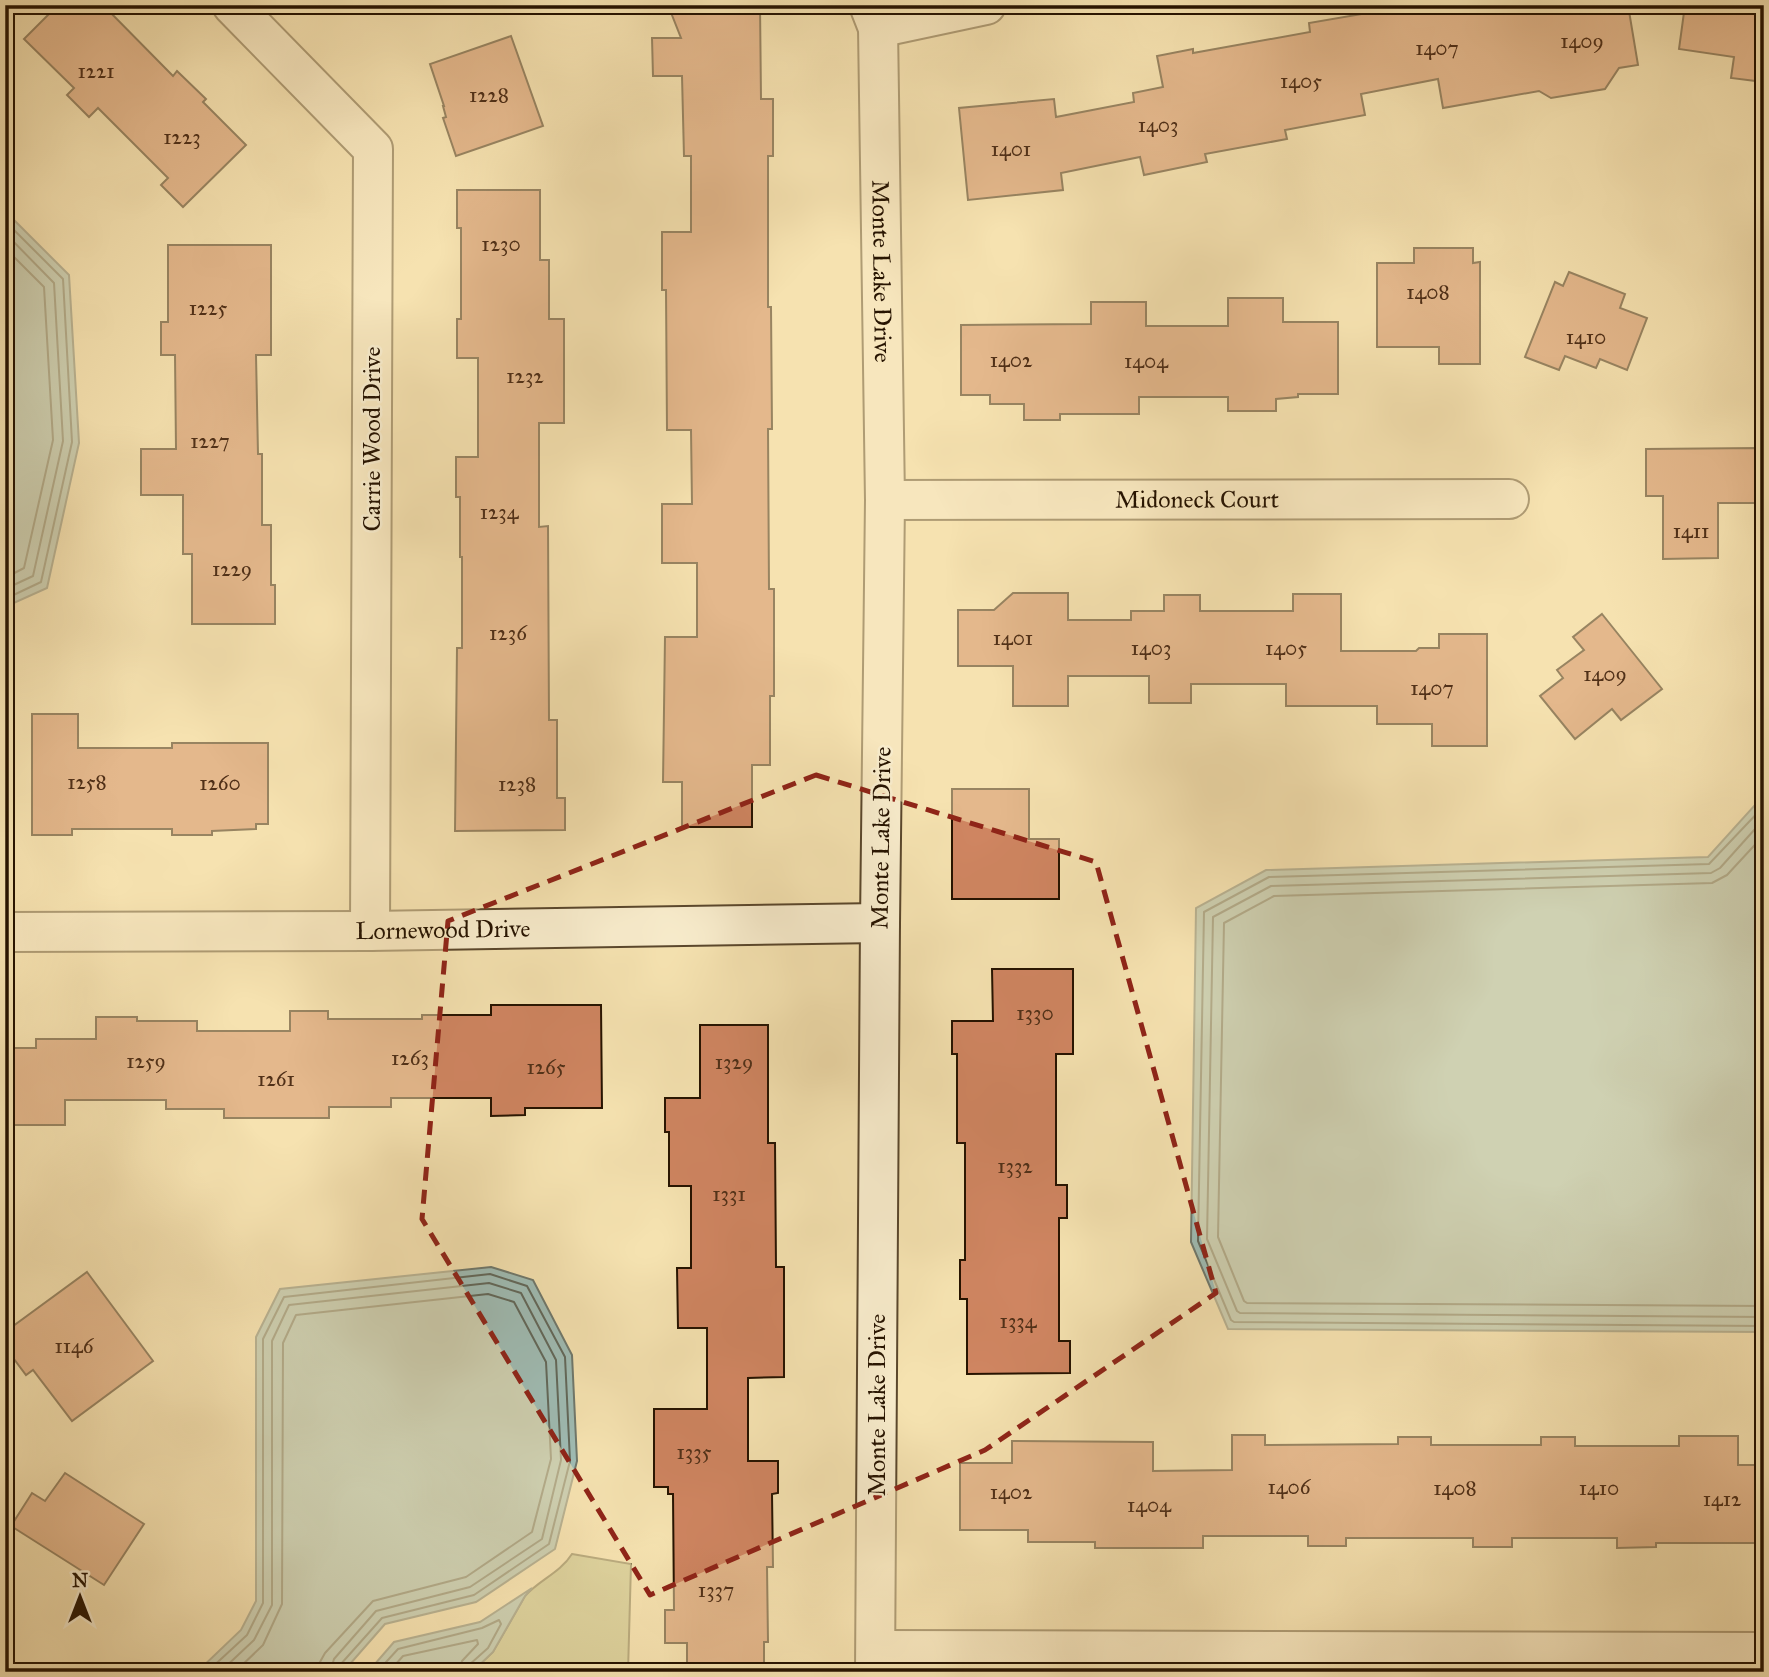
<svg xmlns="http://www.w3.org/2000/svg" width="1769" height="1677" font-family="'IM FELL Great Primer',serif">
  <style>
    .green { fill: #c0c288; stroke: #736a44; stroke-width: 2 }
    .water { fill: #9fbcb4; stroke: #6f786c; stroke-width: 2 }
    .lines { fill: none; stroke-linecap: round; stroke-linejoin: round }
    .shore { stroke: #62685a; stroke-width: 2 }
    .building { fill: #cf8561; stroke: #261300; stroke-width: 2 }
    .street-casing { stroke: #5a472c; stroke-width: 42 }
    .street { stroke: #f8eccc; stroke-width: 38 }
    .marked { fill: none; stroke: #8f2418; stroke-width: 5; stroke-dasharray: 14 9; stroke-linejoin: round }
    .labels { text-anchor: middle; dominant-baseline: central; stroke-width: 5; stroke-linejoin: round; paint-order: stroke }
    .number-label { font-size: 21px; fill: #503018 }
    .street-label { font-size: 24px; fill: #261300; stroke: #f8eccc }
  </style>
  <rect width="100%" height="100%" fill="#f5e2b0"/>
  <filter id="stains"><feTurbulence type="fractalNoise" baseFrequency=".00286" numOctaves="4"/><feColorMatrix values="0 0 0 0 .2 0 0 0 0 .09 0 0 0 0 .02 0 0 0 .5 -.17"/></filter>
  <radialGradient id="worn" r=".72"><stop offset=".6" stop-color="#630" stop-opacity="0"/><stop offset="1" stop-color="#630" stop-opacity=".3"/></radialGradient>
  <path class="green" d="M572 1554 631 1564 628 1672H472L493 1652 525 1596C539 1580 560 1573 572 1554Z"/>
  <g class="water">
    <polygon points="5,211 69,275 79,443 47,588 5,607"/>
    <polygon points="1764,795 1764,1332 1228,1329 1191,1242 1196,908 1266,870 1708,857"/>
    <polygon points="491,1267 533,1280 572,1355 577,1461 555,1549 476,1602 385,1624 343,1672 197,1672 241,1630 256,1601 256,1337 280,1289"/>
    <polygon points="532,1588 525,1596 493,1652 472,1672 368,1672 394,1642 480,1622"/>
  </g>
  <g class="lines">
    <g class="shore">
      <polyline points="5,221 63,279 72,442 41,582 5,599"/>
      <polyline points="5,233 54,283 63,441 33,576 5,589"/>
      <polyline points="5,248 44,287 53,440 24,568 5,578"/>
      <polyline points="1764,806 1709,864 1269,877 1204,912 1198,1241 1231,1320 1234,1322 1764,1326"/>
      <polyline points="1764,819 1720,868 1711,873 1271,886 1213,917 1207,1239 1237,1311 1240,1313 1764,1317"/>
      <polyline points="1764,835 1727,875 1712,883 1274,896 1224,923 1218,1237 1244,1301 1247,1303 1764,1306"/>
      <polyline points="207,1672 247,1635 263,1603 263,1339 284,1297 490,1274 527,1286 565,1357 570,1461 549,1544 474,1595 382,1618 340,1665 339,1672"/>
      <polyline points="220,1672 254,1640 272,1605 272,1341 289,1305 489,1283 521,1293 556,1360 561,1460 542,1539 470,1587 376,1611 334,1659 330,1672"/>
      <polyline points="235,1672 263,1645 282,1604 283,1343 296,1315 488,1294 514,1302 546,1362 551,1459 532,1532 466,1577 373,1601 325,1653 320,1662 319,1672"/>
      <polyline points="377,1672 398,1649 482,1628 499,1620 501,1624 488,1648 469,1665 468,1672"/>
      <polyline points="389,1672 403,1656 477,1640 478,1644 462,1661 459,1672"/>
    </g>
  </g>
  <g class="building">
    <polygon points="58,5 103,5 173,76 177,71 206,99 203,102 246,145 183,207 161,185 168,178 98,108 89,117 67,95 74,88 24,39"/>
    <polygon points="668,5 760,5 761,99 773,99 773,156 768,156 768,307 771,307 772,429 768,429 769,589 774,589 774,696 770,696 770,765 752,765 752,827 682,827 682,782 663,782 665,637 697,637 697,563 662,563 662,504 692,504 691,430 667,430 666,290 662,290 662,232 691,232 691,156 684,156 682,76 653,76 652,38 681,38"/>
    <polygon points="1414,5 1628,5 1638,65 1619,68 1605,89 1551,98 1539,91 1443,108 1438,79 1361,94 1365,115 1285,130 1287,139 1205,154 1207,162 1144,175 1140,157 1061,173 1063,190 968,200 959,108 1054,99 1056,117 1134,102 1133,93 1163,87 1157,56 1193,49 1193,53 1310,32 1309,23"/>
    <polygon points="1685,5 1764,5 1764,82 1731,78 1734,57 1679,49"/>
    <polygon points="511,36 543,126 456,156 443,118 446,117 443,106 444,106 430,64"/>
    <polygon points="457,190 540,190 540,260 549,260 549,319 564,319 564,423 539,423 539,527 548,526 549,720 557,720 557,798 565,798 565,830 455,831 457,648 462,648 462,557 460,557 460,497 456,497 456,457 478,457 478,358 457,358 457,319 461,319 461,228 457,228"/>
    <polygon points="168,245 271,245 271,355 256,355 258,454 262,454 262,525 271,525 271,585 275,585 275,624 192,624 192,554 183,554 183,495 141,495 141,449 176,449 175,355 161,355 161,322 168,322"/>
    <polygon points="1414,248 1473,248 1473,263 1480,262 1480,364 1439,364 1439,347 1377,347 1377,263 1414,263"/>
    <polygon points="1569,272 1625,294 1620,308 1647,318 1627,370 1600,359 1596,368 1565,356 1559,370 1525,357 1555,282 1563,286"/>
    <polygon points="1228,298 1283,298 1283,322 1338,322 1338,394 1298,394 1298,397 1276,399 1276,411 1228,411 1228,397 1139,397 1139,414 1060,414 1060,420 1024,420 1024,404 990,404 990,395 961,395 961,325 1091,324 1091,302 1146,302 1146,326 1228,326"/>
    <polygon points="1758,448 1759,503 1718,503 1718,558 1663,559 1663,496 1646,496 1646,449"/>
    <polygon points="1013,593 1068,593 1068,620 1131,620 1131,611 1164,611 1164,595 1200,595 1200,611 1293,611 1293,594 1341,594 1341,651 1416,651 1419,648 1439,648 1439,634 1487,634 1487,746 1432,746 1432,724 1377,724 1377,706 1286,706 1286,684 1191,684 1191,703 1149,703 1149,676 1068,676 1068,706 1013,706 1013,666 958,666 958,610 994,610"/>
    <polygon points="1602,614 1662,689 1621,720 1612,709 1575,739 1540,696 1563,678 1557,670 1584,650 1573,637"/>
    <polygon points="32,714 78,714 78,748 172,748 172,743 268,743 268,824 256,824 256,829 212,831 212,835 172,835 172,829 72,829 72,835 32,835"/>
    <polygon points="952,789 1029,789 1029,839 1059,839 1059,899 952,899"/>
    <polygon points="992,969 1073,969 1073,1054 1056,1054 1056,1185 1067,1185 1067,1218 1059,1218 1059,1341 1070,1341 1070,1373 967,1374 967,1299 960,1299 960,1260 965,1260 965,1143 957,1143 957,1054 952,1054 952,1021 993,1021"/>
    <polygon points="491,1005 601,1005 602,1108 525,1108 525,1115 491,1116 491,1098 391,1098 391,1107 329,1107 329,1118 224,1118 224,1109 166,1109 166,1100 65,1100 65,1125 5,1125 5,1048 36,1048 36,1039 96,1039 96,1017 137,1017 137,1021 197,1021 197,1031 290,1031 290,1011 328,1011 328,1019 422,1019 422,1015 491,1015"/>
    <polygon points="700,1025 768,1025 768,1143 775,1143 776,1267 784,1267 784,1377 748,1378 748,1461 778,1461 778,1493 772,1494 773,1567 767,1567 768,1642 764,1642 764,1672 687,1672 687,1643 665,1643 665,1610 674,1610 673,1494 668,1494 668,1487 654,1487 654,1409 707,1409 707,1328 678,1328 677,1268 691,1268 691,1186 669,1186 669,1132 665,1132 665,1098 700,1098"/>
    <polygon points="87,1272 153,1361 72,1421 33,1370 26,1375 5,1347 5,1332"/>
    <polygon points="1232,1435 1265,1435 1265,1445 1398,1444 1398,1437 1431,1437 1431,1445 1541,1445 1541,1437 1575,1437 1575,1446 1679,1446 1679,1436 1738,1436 1738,1465 1764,1465 1764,1543 1656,1543 1656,1547 1617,1548 1617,1538 1512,1538 1512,1547 1473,1547 1473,1538 1346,1538 1346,1546 1308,1546 1308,1536 1203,1536 1203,1548 1095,1548 1095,1542 1028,1542 1028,1530 960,1530 960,1463 1012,1463 1012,1441 1153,1442 1153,1471 1232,1470"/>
    <polygon points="65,1473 144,1524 104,1585 11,1526 32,1493 45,1501"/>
  </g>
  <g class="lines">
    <g class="street-casing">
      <g id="street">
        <polyline points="232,5 373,149 370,931"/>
        <path id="s1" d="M869 5 878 28 885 500 880 923 875 1672"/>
        <polyline points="878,28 986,5"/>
        <path id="s2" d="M885 500 1509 499"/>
        <path id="s3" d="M5 932 370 931 880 923"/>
        <polyline points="876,1650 1764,1652"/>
      </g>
    </g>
    <use href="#street" class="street"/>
  </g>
  <path d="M0 0H1769V1677H0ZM816 775 1096 862 1216 1293 985 1450 650 1595 422 1219 448 921Z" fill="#f5e2b0" fill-opacity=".55" fill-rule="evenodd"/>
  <path class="marked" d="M816 775 1096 862 1216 1293 985 1450 650 1595 422 1219 448 921Z"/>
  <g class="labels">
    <g class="number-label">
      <text x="1582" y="41">1409</text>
      <text x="1437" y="48">1407</text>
      <text x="96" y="71">1221</text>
      <text x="1301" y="81">1405</text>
      <text x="489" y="95">1228</text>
      <text x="1158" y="125">1403</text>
      <text x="182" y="137">1223</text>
      <text x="1011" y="149">1401</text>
      <text x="501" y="244">1230</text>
      <text x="1428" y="292">1408</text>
      <text x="208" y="308">1225</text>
      <text x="1586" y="337">1410</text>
      <text x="1011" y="360">1402</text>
      <text x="1146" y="361">1404</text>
      <text x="525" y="376">1232</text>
      <text x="210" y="441">1227</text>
      <text x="499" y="512">1234</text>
      <text x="1691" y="531">1411</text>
      <text x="232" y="569">1229</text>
      <text x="508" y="633">1236</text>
      <text x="1013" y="638">1401</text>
      <text x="1151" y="648">1403</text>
      <text x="1286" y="648">1405</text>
      <text x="1605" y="674">1409</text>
      <text x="1432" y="688">1407</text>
      <text x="87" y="782">1258</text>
      <text x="220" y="783">1260</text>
      <text x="517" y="784">1238</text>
      <text x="1035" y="1013">1330</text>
      <text x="410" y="1058">1263</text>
      <text x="146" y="1061">1259</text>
      <text x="734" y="1062">1329</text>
      <text x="546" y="1067">1265</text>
      <text x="276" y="1079">1261</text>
      <text x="1015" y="1166">1332</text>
      <text x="729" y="1194">1331</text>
      <text x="1018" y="1321">1334</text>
      <text x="74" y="1346">1146</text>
      <text x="694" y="1452">1335</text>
      <text x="1289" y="1487">1406</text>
      <text x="1455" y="1488">1408</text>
      <text x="1599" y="1488">1410</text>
      <text x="1011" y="1492">1402</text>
      <text x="1722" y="1499">1412</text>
      <text x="1149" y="1505">1404</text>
      <text x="716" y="1590">1337</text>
    </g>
    <g class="street-label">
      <text stroke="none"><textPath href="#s1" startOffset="268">Monte Lake Drive</textPath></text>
      <text transform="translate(372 439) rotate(-90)">Carrie Wood Drive</text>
      <text stroke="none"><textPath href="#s2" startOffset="312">Midoneck Court</textPath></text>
      <text transform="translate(881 838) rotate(-89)">Monte Lake Drive</text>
      <text stroke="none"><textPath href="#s3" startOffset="438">Lornewood Drive</textPath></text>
      <text transform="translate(877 1405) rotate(-90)">Monte Lake Drive</text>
    </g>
  </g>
  <rect width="1769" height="1677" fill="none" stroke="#f5e2b0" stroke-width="28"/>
  <rect x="7" y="7" width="1755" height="1663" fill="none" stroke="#261300" stroke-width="3.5"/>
  <rect x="14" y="14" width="1741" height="1649" fill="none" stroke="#261300" stroke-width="2"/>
  <g transform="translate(80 1597)" stroke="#f8eccc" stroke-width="5" paint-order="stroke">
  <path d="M0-5L12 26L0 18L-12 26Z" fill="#261300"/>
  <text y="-10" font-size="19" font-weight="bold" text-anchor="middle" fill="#261300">N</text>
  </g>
  <rect width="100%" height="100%" filter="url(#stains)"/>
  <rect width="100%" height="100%" fill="url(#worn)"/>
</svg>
